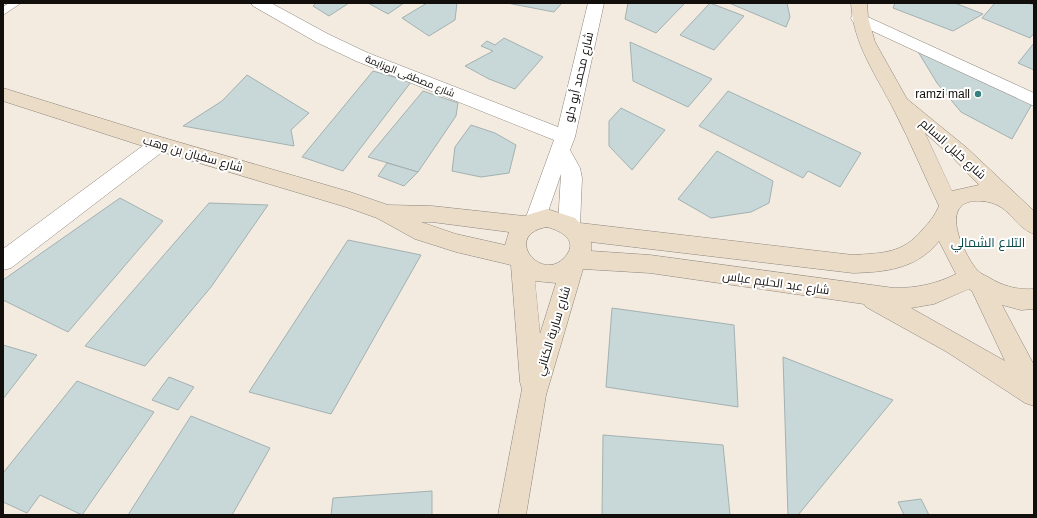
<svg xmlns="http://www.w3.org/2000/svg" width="1037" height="518" font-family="Arial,Cairo,sans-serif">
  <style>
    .building { fill: #c8d7d7; stroke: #a3b1b1 }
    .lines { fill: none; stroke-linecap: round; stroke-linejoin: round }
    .lane-casing { stroke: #8c857b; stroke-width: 1 }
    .street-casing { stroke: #8c857b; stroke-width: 1 }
    .secondary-casing { stroke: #8c857b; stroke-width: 1 }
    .lane { fill: #fff; fill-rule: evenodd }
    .street { fill: #fff; fill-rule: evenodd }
    .secondary { fill: #ebdcc8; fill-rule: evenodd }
    .poi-dot { fill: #378080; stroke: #fff; stroke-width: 1.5 }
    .labels { text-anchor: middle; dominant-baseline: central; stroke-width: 4; stroke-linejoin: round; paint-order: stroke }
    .far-street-label { font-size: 10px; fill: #110e0b; stroke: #fff }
    .street-label { font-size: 12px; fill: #110e0b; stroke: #fff }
    .poi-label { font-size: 12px; fill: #110e0b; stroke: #fff; text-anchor: end }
    .neighbourhood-label { font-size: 13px; fill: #0b4b4c; stroke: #fff }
  </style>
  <rect width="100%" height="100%" fill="#f3ebe0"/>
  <g class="building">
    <polygon points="316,3 349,3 329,16 313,6"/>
    <polygon points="368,3 404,3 388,14"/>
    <polygon points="427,3 457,3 455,20 429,36 402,18"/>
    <polygon points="507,3 562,3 554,12"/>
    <polygon points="628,3 685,3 656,33 625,19"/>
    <polygon points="710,3 744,16 714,50 680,35"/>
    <polygon points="729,3 787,3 790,17 786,27"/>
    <polygon points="895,3 955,3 983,14 953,31 893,8"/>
    <polygon points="995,3 1028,3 1034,5 1034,33 1030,38 982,18"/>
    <polygon points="504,38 543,57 515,89 489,79 465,66 493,51 481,46 487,41 495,45"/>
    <polygon points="630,42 712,79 688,107 633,81"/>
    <polygon points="1034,43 1034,70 1018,63"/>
    <polygon points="917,50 1032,104 1012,139 961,112 937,83"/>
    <polygon points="373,71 411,82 343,171 302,157"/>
    <polygon points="247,75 309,113 291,130 294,146 183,126 222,101"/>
    <polygon points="423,91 458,103 456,116 418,172 368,157"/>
    <polygon points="728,91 861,153 840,187 808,171 803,178 699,126"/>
    <polygon points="621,108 665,130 632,170 609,146 609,121"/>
    <polygon points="471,125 495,133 516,145 509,173 481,177 452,171 455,147"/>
    <polygon points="717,151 773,181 769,203 751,212 711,218 678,199"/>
    <polygon points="387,163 418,172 404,186 378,176"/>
    <polygon points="120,198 163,221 68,332 3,300 3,280"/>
    <polygon points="209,203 268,205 211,287 145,366 85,346"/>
    <polygon points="348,240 421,255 331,414 249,392"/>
    <polygon points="612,308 734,325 738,407 606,387"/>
    <polygon points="3,345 37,355 3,399"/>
    <polygon points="783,357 893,400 798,515 788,515"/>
    <polygon points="169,377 194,387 178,410 152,400"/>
    <polygon points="77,381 154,412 82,515 40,495 27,513 3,502 3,473"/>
    <polygon points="191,416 270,448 232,515 128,515"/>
    <polygon points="603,435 723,445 730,515 602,515"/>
    <polygon points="432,491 432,515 331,515 333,498"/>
    <polygon points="921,499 929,515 904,515 898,502"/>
  </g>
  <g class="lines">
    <g class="lane-casing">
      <polygon id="lane" points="9,3 21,3 3,15 3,7"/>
    </g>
    <g class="street-casing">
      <g id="street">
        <polygon points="251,3 271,3 328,34 368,53 558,127 588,3 604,3 575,137 570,150 580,168 582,178 580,225 576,231 569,234 562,231 558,225 561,174 543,226 536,229 529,226 525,220 554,140 356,61 316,42 253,6"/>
        <polygon points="859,13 1034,93 1034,106 853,22 851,18 853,14"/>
        <polygon points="159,137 166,139 169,144 166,149 11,268 3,270 3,249 152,139"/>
      </g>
    </g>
    <g class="secondary-casing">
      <path id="secondary" d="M851 3H867L868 17 875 42 907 99 967 148 1034 211V234C1012 226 1011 203 981 201 936 198 963 253 977 270 980 273 984 275 988 277 1003 286 1016 290 1034 289V309L1021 310 1002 305 1034 365V406L1025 403 947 352 866 307 864 304 650 273 583 269 546 395 526 515H498L522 389 520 382 511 265 456 252 415 239 377 218 346 207 152 149 3 101V88L161 137 350 192 388 205 432 206 524 216 547 209 575 218 580 223 853 255C882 253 903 254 923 229 930 222 935 215 939 206 924 175 911 143 895 112 877 76 853 45 851 3ZM925 133 953 158 979 185 952 191ZM421 222H432L509 232 505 245 456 234ZM547 227C562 231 580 241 564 258 540 283 502 234 547 227ZM939 241 956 274C936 284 917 288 894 288L650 255 591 251V242L853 273C886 272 917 269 939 241ZM535 281 556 283 540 334ZM969 289 972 291 1005 361 911 308 934 304Z"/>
    </g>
    <use href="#lane" class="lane"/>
    <use href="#street" class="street"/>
    <use href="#secondary" class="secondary"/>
  </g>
  <circle class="poi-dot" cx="978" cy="94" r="4"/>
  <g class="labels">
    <g class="far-street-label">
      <text transform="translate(410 76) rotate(22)">شارع مصطفى الهزايمة</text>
    </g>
    <g class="street-label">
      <text transform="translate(579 77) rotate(-77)">شارع محمد أبو دلو</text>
      <text transform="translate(953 149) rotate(42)">شارع خليل السالم</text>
      <text transform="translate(193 154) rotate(16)">شارع سفيان بن وهب</text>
      <text transform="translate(776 283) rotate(8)">شارع عبد الحليم عباس</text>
      <text transform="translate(553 331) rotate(-73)">شارع سارية الكناني</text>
    </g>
    <g class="poi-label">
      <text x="970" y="94">ramzi mall</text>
    </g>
    <g class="neighbourhood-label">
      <text x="988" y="242">التلاع الشمالي</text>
    </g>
  </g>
  <rect width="1037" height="518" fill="none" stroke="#110e0b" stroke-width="8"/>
</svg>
